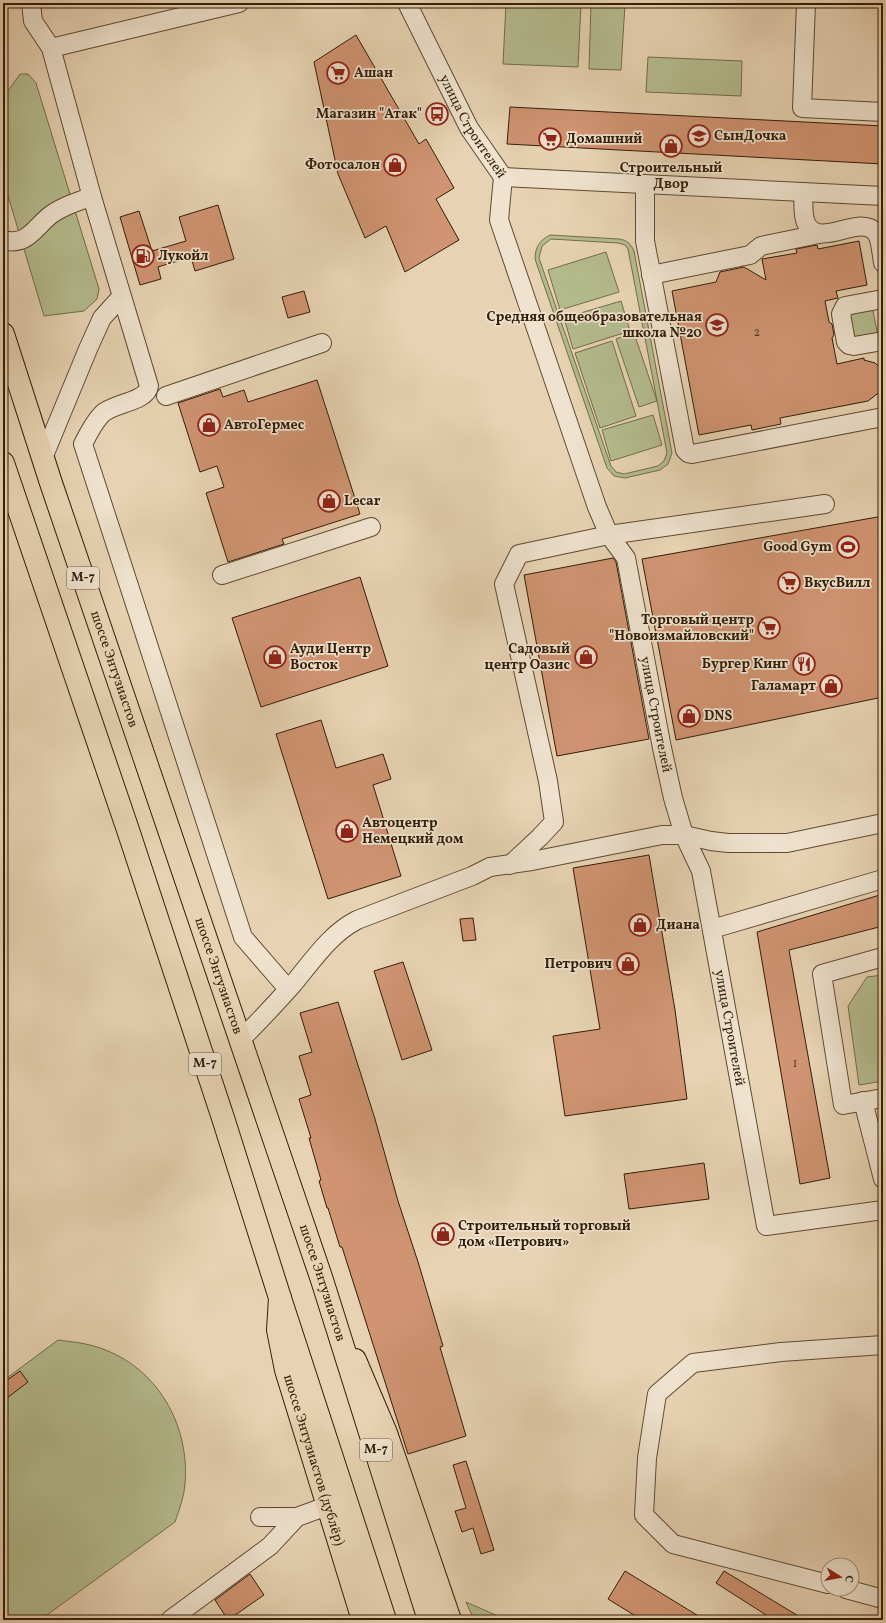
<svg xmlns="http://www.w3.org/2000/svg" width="886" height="1623" font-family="Vollkorn,serif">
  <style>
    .green { fill: #b4bc8e; stroke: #736c4b; fill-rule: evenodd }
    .building { fill: #d09472; stroke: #321d08 }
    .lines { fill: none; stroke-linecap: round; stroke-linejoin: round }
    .minor-casing { stroke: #5f4a33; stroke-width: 20 }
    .major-casing { stroke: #321d08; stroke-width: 24 }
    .highway-casing { stroke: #321d08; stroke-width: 24 }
    .minor { stroke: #efe2ce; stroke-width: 18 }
    .major { stroke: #e7d3b3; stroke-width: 22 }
    .highway { stroke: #e7d3b3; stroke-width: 22 }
    .labels { text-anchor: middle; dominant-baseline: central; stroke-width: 3.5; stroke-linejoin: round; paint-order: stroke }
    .number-label { font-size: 12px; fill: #5a3b22 }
    .shield { fill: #efe2ce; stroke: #6b5843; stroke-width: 1 }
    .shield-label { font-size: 13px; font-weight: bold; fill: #321d08 }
    .poi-label { font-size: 14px; font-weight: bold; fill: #321d08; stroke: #efe2ce; text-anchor: start }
    .street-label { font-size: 14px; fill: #321d08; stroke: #efe2ce }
  </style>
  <rect width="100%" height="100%" fill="#e7d3b3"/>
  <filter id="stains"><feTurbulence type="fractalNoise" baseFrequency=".005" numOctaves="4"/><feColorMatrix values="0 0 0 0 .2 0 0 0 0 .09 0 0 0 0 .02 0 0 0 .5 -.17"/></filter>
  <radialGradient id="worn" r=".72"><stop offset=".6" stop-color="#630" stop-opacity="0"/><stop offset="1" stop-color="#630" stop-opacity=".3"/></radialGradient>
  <g class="green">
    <polygon points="506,3 581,3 578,67 503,64"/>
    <polygon points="591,3 625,4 621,70 589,69"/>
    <polygon points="648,57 742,61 741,96 646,92"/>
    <polygon points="20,74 28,74 36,83 99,289 97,299 84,311 44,316 3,179 3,98"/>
    <path d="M550 235 619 239C627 240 631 244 634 251L672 453 668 464 660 470 625 478 614 476 607 468 535 259C535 247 540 240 550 235ZM551 239 618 243 625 245 628 249 667 453 664 461 658 466 624 474 616 472 611 466 539 258 542 246Z"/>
    <polygon points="606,252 619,292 560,310 548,270"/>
    <polygon points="621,301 630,331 573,349 564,318"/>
    <polygon points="872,306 878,336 853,341 847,310"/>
    <polygon points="634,333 657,401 639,407 616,339"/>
    <polygon points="612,341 636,416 600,428 575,353"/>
    <polygon points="653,415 662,445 611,461 602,430"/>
    <polygon points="883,975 883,1081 859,1085 848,1006 867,977"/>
    <path d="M58 1340C73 1342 86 1343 100 1348 157 1367 190 1425 185 1484 184 1497 179 1510 175 1522L40 1620H3V1381Z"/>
    <polygon points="466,1602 507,1620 474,1620"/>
  </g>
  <g class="building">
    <polygon points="356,35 419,144 426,139 454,188 436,199 459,240 405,272 386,226 365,238 338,174 314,62"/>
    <polygon points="510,107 883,126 883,164 507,144"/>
    <polygon points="218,205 234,259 195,271 191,257 158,267 161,279 140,285 120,217 139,211 152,251 186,241 179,217"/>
    <polygon points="859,241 867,285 836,291 838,298 825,301 829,322 832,324 834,335 832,338 837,364 864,358 864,360 875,363 883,370 883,388 881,391 868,401 780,418 781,424 752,430 751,425 699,435 672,291 716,282 720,272 744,267 766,280 762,259 797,253 796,249 817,245 818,249"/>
    <polygon points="304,291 310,312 288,318 282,297"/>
    <polygon points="317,380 360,514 282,539 284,544 228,562 206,493 224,487 217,466 200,472 178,403 220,389 223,397 244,390 248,402"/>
    <polygon points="883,516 883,697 676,740 642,559"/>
    <polygon points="613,558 616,562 649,739 557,756 524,575"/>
    <polygon points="360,577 388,666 261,707 232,618"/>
    <polygon points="321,720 336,768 383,754 391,779 373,785 401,876 328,899 276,734"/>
    <polygon points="649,855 675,1010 687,1099 565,1116 553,1036 600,1029 573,868"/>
    <polygon points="883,894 883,926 789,950 830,1178 800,1184 757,932"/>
    <polygon points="473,918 476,940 463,941 460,919"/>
    <polygon points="403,962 432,1050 402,1060 374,971"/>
    <polygon points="338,1002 375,1119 398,1201 419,1265 443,1346 440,1347 466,1436 408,1454 342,1247 340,1247 328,1208 327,1208 319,1181 321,1180 309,1138 311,1138 299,1099 311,1095 299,1056 312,1052 300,1013"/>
    <polygon points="704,1163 709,1199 629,1209 624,1174"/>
    <polygon points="20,1371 28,1382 3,1401 3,1383"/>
    <polygon points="466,1461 494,1550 481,1554 473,1528 462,1532 455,1511 466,1508 453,1465"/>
    <polygon points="625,1571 705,1620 642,1620 608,1599"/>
    <polygon points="724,1571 805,1620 774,1620 716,1583"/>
    <polygon points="250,1574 264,1595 228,1620 215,1600"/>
  </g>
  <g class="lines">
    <g class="minor-casing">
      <g id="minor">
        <path d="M31 3 33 21 51 48 92 197 149 386C147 402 113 403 102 414 94 422 88 434 83 444L243 937 288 989"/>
        <path id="s1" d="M407 3 469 128 503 177 499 220 597 507 609 535 626 558 662 748 673 798 684 835 701 871 766 1226 883 1210"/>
        <polyline points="806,3 802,108 883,112"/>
        <polyline points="51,48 239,3"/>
        <polyline points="503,177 883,196"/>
        <polyline points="645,184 645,241 685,450 688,453 692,454 883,417"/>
        <path d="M803 192C804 201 802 214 806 223 819 251 860 212 876 233 880 238 882 256 883 263"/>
        <path d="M3 240C28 247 35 226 52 214 62 207 80 200 92 197"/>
        <polyline points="651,275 745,256 750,255 761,246 819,234"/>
        <polyline points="883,299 845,306 841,314 846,342 849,345 854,346 883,341"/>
        <polyline points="166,396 322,343"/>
        <polyline points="43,458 88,349 102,318 121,297"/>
        <polyline points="222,575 371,527"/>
        <polyline points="510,865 540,837 554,822 548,781 504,584 519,554 609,535 825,504"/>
        <polyline points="712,929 883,879"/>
        <polyline points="883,957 822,974 843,1105 883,1098"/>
        <path d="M241 1039C260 1021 277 1002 294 983 313 960 330 934 357 920L472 876 490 867 532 861 662 835H684L711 841 728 843H787L883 823"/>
        <polyline points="863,1101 883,1179"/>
        <polyline points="260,1517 297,1517 327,1506"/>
        <polyline points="828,1584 673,1544 644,1515 647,1458 657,1394 693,1363 781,1352 883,1345"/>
        <polyline points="846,1589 883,1599"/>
        <polyline points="170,1620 270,1546 297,1517"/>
      </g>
    </g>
    <g class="major-casing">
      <g id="major">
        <path id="s2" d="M280 1298 278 1330 286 1370 363 1620"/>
        <polyline points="355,1360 386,1433 450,1620"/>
      </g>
    </g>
    <g class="highway-casing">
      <g id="highway">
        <path id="s3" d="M3 334 51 483 322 1280 429 1620"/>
        <polyline points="3,463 128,830 223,1118 280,1298 385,1620"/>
      </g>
    </g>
    <use href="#minor" class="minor"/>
    <use href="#major" class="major"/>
    <use href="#highway" class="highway"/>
  </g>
  <defs>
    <g id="supermarket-ring" transform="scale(1.15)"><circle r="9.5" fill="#efe2ce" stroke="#8f2418" stroke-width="1.5"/><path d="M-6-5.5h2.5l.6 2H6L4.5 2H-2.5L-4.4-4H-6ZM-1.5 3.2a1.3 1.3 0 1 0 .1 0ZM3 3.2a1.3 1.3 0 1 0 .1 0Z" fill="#8f2418"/></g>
    <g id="bus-ring" transform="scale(1.15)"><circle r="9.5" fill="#efe2ce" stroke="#8f2418" stroke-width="1.5"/><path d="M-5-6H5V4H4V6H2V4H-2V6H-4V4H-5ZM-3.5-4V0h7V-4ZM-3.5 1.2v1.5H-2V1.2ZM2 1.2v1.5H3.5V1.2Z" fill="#8f2418"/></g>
    <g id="school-ring" transform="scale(1.15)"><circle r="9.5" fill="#efe2ce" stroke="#8f2418" stroke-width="1.5"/><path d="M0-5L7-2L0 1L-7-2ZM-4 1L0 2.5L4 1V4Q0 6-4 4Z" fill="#8f2418"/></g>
    <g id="shop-ring" transform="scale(1.15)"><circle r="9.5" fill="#efe2ce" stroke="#8f2418" stroke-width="1.5"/><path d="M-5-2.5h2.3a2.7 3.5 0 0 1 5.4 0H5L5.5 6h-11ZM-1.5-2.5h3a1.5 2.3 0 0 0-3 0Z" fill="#8f2418"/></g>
    <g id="fuel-ring" transform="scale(1.15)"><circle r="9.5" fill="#efe2ce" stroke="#8f2418" stroke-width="1.5"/><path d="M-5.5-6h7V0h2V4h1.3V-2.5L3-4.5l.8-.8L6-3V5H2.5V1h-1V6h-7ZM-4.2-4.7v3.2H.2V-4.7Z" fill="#8f2418"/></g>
    <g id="stadium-ring" transform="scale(1.15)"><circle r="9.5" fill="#efe2ce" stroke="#8f2418" stroke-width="1.5"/><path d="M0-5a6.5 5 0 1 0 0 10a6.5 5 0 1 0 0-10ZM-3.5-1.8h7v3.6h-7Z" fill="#8f2418"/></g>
    <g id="restaurant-ring" transform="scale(1.15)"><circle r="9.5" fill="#efe2ce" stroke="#8f2418" stroke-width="1.5"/><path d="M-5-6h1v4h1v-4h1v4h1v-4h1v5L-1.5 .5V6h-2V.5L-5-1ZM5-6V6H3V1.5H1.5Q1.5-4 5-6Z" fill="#8f2418"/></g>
  </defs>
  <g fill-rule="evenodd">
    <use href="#supermarket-ring" x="338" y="73"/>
    <use href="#bus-ring" x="437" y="114"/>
    <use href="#school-ring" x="699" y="136"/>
    <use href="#supermarket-ring" x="550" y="139"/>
    <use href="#shop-ring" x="671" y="146"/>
    <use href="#shop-ring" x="395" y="165"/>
    <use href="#fuel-ring" x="143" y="256"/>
    <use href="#school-ring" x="717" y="325"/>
    <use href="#shop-ring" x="209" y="425"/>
    <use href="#shop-ring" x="329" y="501"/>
    <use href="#stadium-ring" x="848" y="547"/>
    <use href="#supermarket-ring" x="789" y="583"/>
    <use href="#supermarket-ring" x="769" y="628"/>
    <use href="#shop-ring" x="275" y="657"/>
    <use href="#shop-ring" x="586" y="657"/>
    <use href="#restaurant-ring" x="804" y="664"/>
    <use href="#shop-ring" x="831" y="686"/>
    <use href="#shop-ring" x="689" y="716"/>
    <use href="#shop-ring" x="347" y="831"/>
    <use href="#shop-ring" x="640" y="925"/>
    <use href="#shop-ring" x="628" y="964"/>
    <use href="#shop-ring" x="443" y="1234"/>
  </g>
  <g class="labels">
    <g class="number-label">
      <text x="757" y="333">2</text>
      <text x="795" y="1064">1</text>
    </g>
    <g class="shield">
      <rect x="67" y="567" width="32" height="22" rx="3"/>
      <rect x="189" y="1053" width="32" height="22" rx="3"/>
      <rect x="360" y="1439" width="32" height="22" rx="3"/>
    </g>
    <g class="shield-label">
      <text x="83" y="578">М-7</text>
      <text x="205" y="1064">М-7</text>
      <text x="376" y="1450">М-7</text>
    </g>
    <g class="poi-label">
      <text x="354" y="73">Ашан</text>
      <text x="422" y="114" text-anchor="end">Магазин "Атак"</text>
      <text x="714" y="136">СынДочка</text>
      <text x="566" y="139">Домашний</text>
      <text x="380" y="165" text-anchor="end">Фотосалон</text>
      <text x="671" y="168" text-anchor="middle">Строительный<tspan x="671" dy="16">Двор</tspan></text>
      <text x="158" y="256">Лукойл</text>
      <text x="702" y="317" text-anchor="end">Средняя общеобразовательная<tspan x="702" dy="16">школа №20</tspan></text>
      <text x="224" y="425">АвтоГермес</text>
      <text x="344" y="501">Lecar</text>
      <text x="832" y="547" text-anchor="end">Good Gym</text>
      <text x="804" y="583">ВкусВилл</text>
      <text x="754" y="620" text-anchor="end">Торговый центр<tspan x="754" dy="16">"Новоизмайловский"</tspan></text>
      <text x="290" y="649">Ауди Центр<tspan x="290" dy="16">Восток</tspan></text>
      <text x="570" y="649" text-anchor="end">Садовый<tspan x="570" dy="16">центр Оазис</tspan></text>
      <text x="788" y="664" text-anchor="end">Бургер Кинг</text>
      <text x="816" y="686" text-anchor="end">Галамарт</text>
      <text x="704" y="716">DNS</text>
      <text x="362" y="823">Автоцентр<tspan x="362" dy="16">Немецкий дом</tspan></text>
      <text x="656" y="925">Диана</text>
      <text x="612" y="964" text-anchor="end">Петрович</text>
      <text x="458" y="1226">Строительный торговый<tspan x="458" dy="16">дом «Петрович»</tspan></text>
    </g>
    <g class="street-label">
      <text stroke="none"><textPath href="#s1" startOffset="140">улица Строителей</textPath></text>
      <text stroke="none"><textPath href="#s3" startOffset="353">шоссе Энтузиастов</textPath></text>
      <text stroke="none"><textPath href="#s1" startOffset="764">улица Строителей</textPath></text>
      <text stroke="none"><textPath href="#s3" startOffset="677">шоссе Энтузиастов</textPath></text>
      <text stroke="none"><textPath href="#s1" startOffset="1087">улица Строителей</textPath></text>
      <text stroke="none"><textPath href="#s3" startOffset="1001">шоссе Энтузиастов</textPath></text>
      <text stroke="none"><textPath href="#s2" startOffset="167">шоссе Энтузиастов (дублёр)</textPath></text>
    </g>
  </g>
  <rect width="886" height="1623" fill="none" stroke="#e7d3b3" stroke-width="16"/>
  <rect x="4" y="4" width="878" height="1615" fill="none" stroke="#321d08" stroke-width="2"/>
  <rect x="8" y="8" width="870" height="1607" fill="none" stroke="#321d08"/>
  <g transform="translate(840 1577) rotate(101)"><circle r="19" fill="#efe2ce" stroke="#a3937f"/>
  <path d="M0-3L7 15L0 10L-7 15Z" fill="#8f2418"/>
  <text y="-6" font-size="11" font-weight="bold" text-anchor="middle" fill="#321d08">С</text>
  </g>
  <rect width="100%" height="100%" filter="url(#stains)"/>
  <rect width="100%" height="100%" fill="url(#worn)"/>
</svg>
